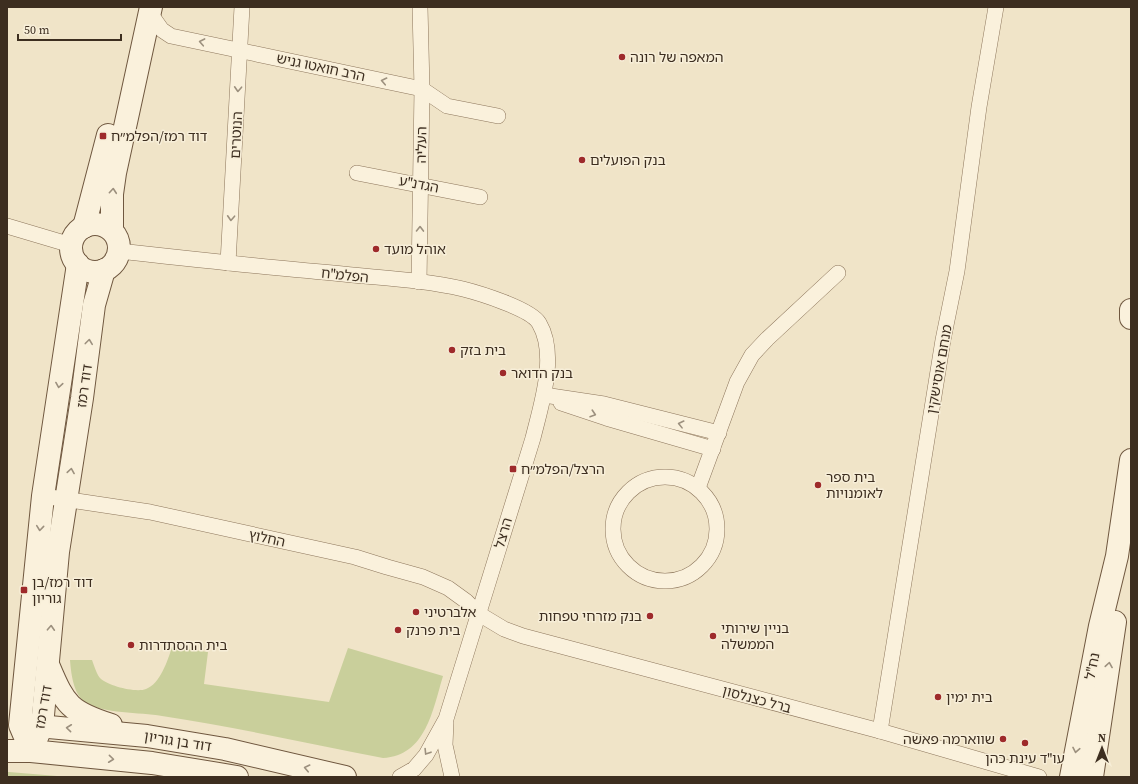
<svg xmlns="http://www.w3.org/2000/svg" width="1138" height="784" font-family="'Source Serif 4','Noto Sans Hebrew',serif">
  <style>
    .green { fill: #c9cf9b }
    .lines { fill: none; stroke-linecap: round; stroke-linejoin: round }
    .street-casing { stroke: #8d765c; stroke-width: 16 }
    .secondary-casing { stroke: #6f573f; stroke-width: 24 }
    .street { stroke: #faf1dc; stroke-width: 15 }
    .secondary { stroke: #faf1dc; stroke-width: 22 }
    .oneway { stroke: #9c907e }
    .poi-dot { fill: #9e2a2b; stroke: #f7eed8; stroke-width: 1.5 }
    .labels { text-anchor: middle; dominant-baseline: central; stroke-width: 3; stroke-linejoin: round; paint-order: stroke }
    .poi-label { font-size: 14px; fill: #3d2e20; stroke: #f7eed8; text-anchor: start }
    .street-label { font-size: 14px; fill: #3d2e20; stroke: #f7eed8 }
  </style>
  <rect width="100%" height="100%" fill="#f0e4c8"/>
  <g class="green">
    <path d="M172 647 208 652 204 684 329 702 348 648 443 676C433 709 426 756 383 758 310 744 236 727 162 716 140 712 103 714 85 702 73 694 71 672 70 660H92C94 665 97 676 101 679 109 686 136 693 146 689 160 684 168 660 172 647Z"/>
    <polygon points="7,772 9,772 69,777 7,777"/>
  </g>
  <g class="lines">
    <g class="street-casing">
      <g id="street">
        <polyline points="150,13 162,30 171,36 422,89 447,106 498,116"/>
        <polyline points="357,173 480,197"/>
        <polyline points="7,226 71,245"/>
        <path d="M119 251C191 259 262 267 333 273 376 278 421 279 463 289 479 293 531 309 539 323 558 355 541 405 533 438L446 719 426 755 414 769 400 777"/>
        <polyline points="228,263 242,7"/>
        <polyline points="419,282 422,89 420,7"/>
        <polyline points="544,395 604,404 719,433"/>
        <polyline points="561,403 606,418 713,449"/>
        <circle cx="665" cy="529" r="52"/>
        <polyline points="698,488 737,382 752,355 767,339 838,273"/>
        <polyline points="43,496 150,512 355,557 387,567 423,577 448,588 466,601 479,614 504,629 523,636 880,731 1039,777"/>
        <polyline points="446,722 445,745 452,777"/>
        <polyline points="880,731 943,340 957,271 979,107 996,7"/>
      </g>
    </g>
    <g class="secondary-casing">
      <g id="secondary">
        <circle cx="95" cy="248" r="24"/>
        <polyline points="84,227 108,135"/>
        <polyline points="112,230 112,194 115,173 151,7"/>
        <polyline points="1131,310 1131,318"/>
        <path d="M49 667C65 705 70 712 111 725"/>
        <polyline points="27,725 147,736 225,749 345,777"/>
        <polyline points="7,751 31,751 152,763 237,777"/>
        <polyline points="31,751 20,725 43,496 78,264"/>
        <polyline points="31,751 42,726 58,552 82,398 94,305 104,270"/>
        <polyline points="1071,777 1100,626 1117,556 1131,460"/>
        <polyline points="1092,777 1115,622"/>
      </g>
    </g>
    <use href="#street" class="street"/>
    <use href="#secondary" class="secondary"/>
  </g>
  <defs><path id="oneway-chevron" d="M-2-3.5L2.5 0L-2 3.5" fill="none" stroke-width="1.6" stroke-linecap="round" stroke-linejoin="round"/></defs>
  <g class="oneway">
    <use href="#oneway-chevron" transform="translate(202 42) rotate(-169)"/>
    <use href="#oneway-chevron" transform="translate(384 81) rotate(-168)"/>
    <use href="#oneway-chevron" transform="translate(238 89) rotate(93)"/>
    <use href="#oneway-chevron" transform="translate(113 191) rotate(-85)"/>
    <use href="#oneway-chevron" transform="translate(231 218) rotate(93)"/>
    <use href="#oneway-chevron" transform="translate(420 229) rotate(-89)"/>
    <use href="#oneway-chevron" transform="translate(89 342) rotate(-83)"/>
    <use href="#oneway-chevron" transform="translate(59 385) rotate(99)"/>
    <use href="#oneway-chevron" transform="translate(593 414) rotate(18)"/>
    <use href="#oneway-chevron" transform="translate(681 424) rotate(-166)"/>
    <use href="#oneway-chevron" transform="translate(71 471) rotate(-81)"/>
    <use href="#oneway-chevron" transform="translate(40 528) rotate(96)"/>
    <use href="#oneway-chevron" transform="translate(51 628) rotate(-87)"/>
    <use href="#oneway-chevron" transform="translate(1109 665) rotate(-81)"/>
    <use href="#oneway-chevron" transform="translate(69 728) rotate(-174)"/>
    <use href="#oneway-chevron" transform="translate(1076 750) rotate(101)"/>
    <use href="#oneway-chevron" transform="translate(427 752) rotate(122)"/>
    <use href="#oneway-chevron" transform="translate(111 759) rotate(6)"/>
    <use href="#oneway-chevron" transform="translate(307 768) rotate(-167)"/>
  </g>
  <g class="poi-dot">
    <circle cx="622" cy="57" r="4"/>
    <rect x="99" y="132" width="8" height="8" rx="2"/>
    <circle cx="582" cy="160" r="4"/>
    <circle cx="376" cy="249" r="4"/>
    <circle cx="452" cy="350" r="4"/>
    <circle cx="503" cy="373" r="4"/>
    <rect x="509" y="465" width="8" height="8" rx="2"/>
    <circle cx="818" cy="485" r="4"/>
    <rect x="20" y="586" width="8" height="8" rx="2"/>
    <circle cx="416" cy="612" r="4"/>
    <circle cx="650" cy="616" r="4"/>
    <circle cx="398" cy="630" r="4"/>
    <circle cx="713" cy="636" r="4"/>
    <circle cx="131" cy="645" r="4"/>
    <circle cx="938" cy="697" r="4"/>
    <circle cx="1003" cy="739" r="4"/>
    <circle cx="1025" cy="743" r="4"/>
  </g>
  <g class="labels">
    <g class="poi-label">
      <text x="630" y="57">המאפה של רונה</text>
      <text x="111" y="136">דוד רמז/הפלמ״ח</text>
      <text x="590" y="160">בנק הפועלים</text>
      <text x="384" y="249">אוהל מועד</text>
      <text x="460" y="350">בית בזק</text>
      <text x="511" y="373">בנק הדואר</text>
      <text x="521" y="469">הרצל/הפלמ״ח</text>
      <text x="826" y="477">בית ספר<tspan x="826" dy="16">לאומנויות</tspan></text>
      <text x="32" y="582">דוד רמז/בן<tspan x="32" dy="16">גוריון</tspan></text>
      <text x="424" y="612">אלברטיני</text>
      <text x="642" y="616" text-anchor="end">בנק מזרחי טפחות</text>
      <text x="721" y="628">בניין שירותי<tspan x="721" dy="16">הממשלה</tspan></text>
      <text x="406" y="630">בית פרנק</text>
      <text x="139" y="645">בית ההסתדרות</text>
      <text x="946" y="697">בית ימין</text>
      <text x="995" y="739" text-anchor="end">שווארמה פאשה</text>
      <text x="1025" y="758" text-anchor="middle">עו"ד עינת כהן</text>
    </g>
    <g class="street-label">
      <text transform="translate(321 67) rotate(12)">הרב חואטו גניש</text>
      <text transform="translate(236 135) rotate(-87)">הנוטרים</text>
      <text transform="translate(421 145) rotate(-89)">העליה</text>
      <text transform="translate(419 184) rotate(11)">הגדנ"ע</text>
      <text transform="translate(345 275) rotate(6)">הפלמ"ח</text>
      <text transform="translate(939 369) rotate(-80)">מנחם אוסישקין</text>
      <text transform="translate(84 386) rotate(-82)">דוד רמז</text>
      <text transform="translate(503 533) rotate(-74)">הרצל</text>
      <text transform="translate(267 538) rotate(12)">החלוץ</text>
      <text transform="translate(1092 666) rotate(-79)">נח"ל</text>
      <text transform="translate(757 699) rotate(15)">ברל כצנלסון</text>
      <text transform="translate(43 707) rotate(-80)">דוד רמז</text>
      <text transform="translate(178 741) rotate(9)">דוד בן גוריון</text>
    </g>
  </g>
  <rect width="1138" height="784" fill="none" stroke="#3d2e20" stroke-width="16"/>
  <g transform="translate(1102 748)" stroke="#f7eed8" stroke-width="3" paint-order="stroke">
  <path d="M0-3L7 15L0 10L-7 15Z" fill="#3d2e20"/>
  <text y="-6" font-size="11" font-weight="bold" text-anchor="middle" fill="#3d2e20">N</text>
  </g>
  <path d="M18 34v6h103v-6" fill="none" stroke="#3d2e20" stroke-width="2"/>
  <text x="24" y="34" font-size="12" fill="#3d2e20" stroke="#f7eed8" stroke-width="3" paint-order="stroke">50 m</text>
</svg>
